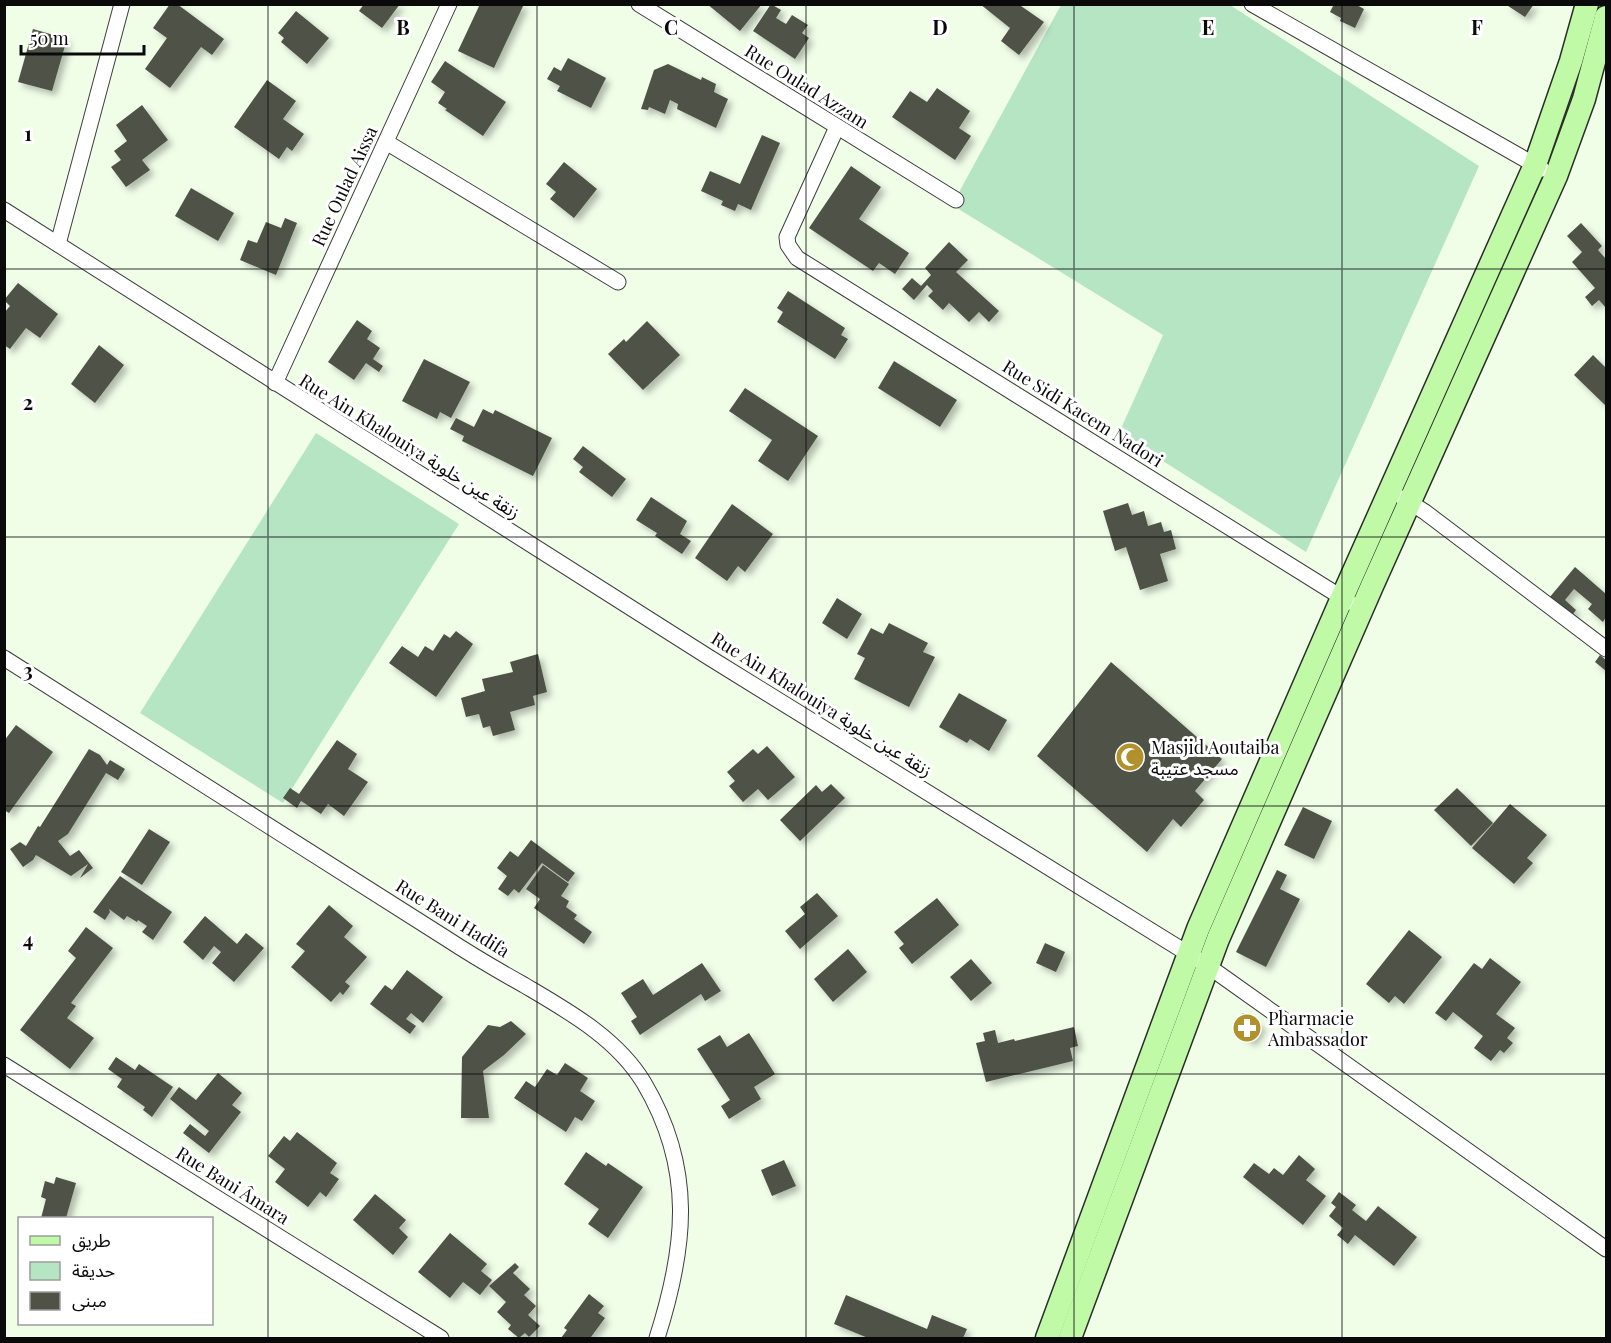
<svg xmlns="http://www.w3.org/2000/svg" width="1611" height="1343" font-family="'Playfair Display','Noto Sans Arabic',serif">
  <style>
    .green { fill: #b5e5c3 }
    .building { fill: #505247; filter: url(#shadow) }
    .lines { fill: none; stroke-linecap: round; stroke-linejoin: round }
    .street-casing { stroke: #3d3d3d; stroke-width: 17 }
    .secondary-casing { stroke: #2c2c2c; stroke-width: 25 }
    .street { stroke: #fff; stroke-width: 15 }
    .secondary { stroke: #c0faa6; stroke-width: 22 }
    .grid { fill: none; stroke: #0a0a0a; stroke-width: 1.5; stroke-opacity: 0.55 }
    .labels { text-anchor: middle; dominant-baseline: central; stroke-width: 6; stroke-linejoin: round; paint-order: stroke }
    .street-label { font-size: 18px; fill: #0a0a0a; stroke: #fff }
    .poi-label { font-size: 18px; fill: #0a0a0a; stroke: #fff; text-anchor: start }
    .grid-label { font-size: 20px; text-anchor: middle; font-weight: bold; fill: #0a0a0a; stroke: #fff; stroke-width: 6; stroke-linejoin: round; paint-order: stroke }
  </style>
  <defs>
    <filter id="shadow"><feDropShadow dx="4.5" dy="4.5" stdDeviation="3" flood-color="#0004"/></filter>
  </defs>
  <rect width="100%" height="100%" fill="#f0fee8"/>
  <g class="green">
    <polygon points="1061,5 1230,5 1479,166 1306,552 1119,433 1163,335 952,205"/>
    <polygon points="316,433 459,524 283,803 140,713"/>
  </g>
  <g class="building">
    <polygon points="170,4 177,4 224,39 212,55 201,47 170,88 145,69 167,38 153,28"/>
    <polygon points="364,4 400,4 382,28 359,11"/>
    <polygon points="480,4 524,4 494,68 458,51"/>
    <polygon points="707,4 762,4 740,31"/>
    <polygon points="771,4 781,10 776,18 786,24 792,15 808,25 802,33 809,38 795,59 753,31"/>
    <polygon points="980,4 1022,4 1021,6 1044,22 1019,55 1001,41 1010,28"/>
    <polygon points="1334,4 1355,4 1364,9 1355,28 1340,21 1341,18 1330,12"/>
    <polygon points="1505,4 1534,4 1525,17"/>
    <polygon points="296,11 329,38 307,64 281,42 284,38 278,33"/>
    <polygon points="33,29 67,39 52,91 18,82"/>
    <polygon points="568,58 606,78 591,108 557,91 560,86 547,79 554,67 561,71"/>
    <polygon points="445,61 506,102 483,136 445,110 447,109 438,103 445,92 431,82"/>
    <polygon points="668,64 701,80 702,77 716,84 714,92 728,99 716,128 677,109 678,104 670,100 665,114 649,107 648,110 641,109 654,70"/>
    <polygon points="267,80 296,101 283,119 304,134 292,151 287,147 279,159 234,127"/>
    <polygon points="937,88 970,111 959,128 971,136 955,160 892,117 910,91 927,102"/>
    <polygon points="142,105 168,140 142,160 150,170 126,187 111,167 121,160 114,151 127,141 116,125"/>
    <polygon points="762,135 780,143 751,210 738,204 735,211 721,205 723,201 701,191 710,171 740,184"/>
    <polygon points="564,162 597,189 574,218 550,199 556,192 546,184"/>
    <polygon points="851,166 881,187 859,219 909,253 895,274 879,263 873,271 809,228"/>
    <polygon points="191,188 234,213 218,241 175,216"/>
    <polygon points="285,218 297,223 276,275 240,260 248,240 257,243 266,222 281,228"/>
    <polygon points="1581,223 1602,246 1598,250 1606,259 1606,308 1599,300 1592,306 1585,297 1595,288 1572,262 1582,252 1567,236"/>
    <polygon points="949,242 968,260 956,272 999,311 989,322 979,312 969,322 949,303 943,310 928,296 933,291 927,285 914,300 902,289 912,278 921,286 931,275 925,268"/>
    <polygon points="18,283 58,314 40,338 26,328 10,349 4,345 4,313 10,306 4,300"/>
    <polygon points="788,291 845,328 841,335 848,339 835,359 777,322 783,312 777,308"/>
    <polygon points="357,320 372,331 367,339 380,348 373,359 383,366 379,372 366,363 354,380 328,362"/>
    <polygon points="647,321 680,355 643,390 608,354 624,339 626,342"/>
    <polygon points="99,345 124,365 95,403 71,384"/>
    <polygon points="1593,355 1606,368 1606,406 1574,375"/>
    <polygon points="424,359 470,382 451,418 440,412 437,419 402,401"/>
    <polygon points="894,361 957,400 940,427 878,388"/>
    <polygon points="745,388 818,436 788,481 758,461 772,440 729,411"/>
    <polygon points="483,409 493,414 495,410 552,438 533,476 462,441 464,436 450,429 456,418 474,427"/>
    <polygon points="583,446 626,479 612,497 579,472 583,467 573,459"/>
    <polygon points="651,497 687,521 680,534 691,541 682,554 655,536 657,533 636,520"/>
    <polygon points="1128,503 1132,515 1144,511 1148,526 1161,522 1164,532 1171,530 1176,549 1160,554 1168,581 1140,590 1126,547 1115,551 1103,511"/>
    <polygon points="732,504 773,534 745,572 738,566 727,581 695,558"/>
    <polygon points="1575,567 1606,594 1606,617 1603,622 1588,609 1592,604 1574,589 1565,600 1576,610 1571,617 1549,598"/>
    <polygon points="837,598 862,614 847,639 822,623"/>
    <polygon points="889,623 928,643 923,652 935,657 909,707 854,679 865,658 857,654 871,628 883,634"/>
    <polygon points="456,631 473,644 436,697 389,663 402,646 418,657 425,646 433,651 444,634 450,638"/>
    <polygon points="538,654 547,692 533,696 535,705 510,712 515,730 493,736 490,726 483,728 479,714 466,717 461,698 485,691 482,679 513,672 510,662"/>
    <polygon points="1600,655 1606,660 1606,671 1595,662"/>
    <polygon points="1111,662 1222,759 1195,791 1204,800 1181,827 1173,819 1147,852 1037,756"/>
    <polygon points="959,693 1007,720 989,751 970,739 967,743 939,727"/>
    <polygon points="16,725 53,752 9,813 4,810 4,741"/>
    <polygon points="337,740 357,754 348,769 368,782 344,816 328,804 321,814 301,801 297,808 283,798 290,788 299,794"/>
    <polygon points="767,746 795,777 768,800 758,789 743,802 729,786 735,781 727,772 753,749 758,754"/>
    <polygon points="89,749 100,755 107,765 110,760 125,769 118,780 106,773 68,834 58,841 70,856 79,850 93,868 80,878 88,864 71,876 36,855 33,860 23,867 10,849 20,842 26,846 38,826 40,827"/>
    <polygon points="831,784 845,798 800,841 780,820 816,785 822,792"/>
    <polygon points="1457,788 1493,823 1471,846 1434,810"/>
    <polygon points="1510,804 1547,835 1527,858 1533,863 1514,884 1472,848"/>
    <polygon points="1303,807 1332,821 1314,859 1284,845"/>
    <polygon points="149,829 170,842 142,885 121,872"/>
    <polygon points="531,840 575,873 568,882 542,863 519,893 514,889 508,896 498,889 507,876 497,868 510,851 518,857"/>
    <polygon points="543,865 569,884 561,896 569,901 566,907 577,915 574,919 592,932 584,944 534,908 540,899 526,889"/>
    <polygon points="1277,870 1287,875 1280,889 1300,899 1266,967 1236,952"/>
    <polygon points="120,876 172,912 153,940 142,932 147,926 138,920 137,922 127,916 124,920 109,909 110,912 105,920 93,912"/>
    <polygon points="817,893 838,916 800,949 785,931 805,914 800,907"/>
    <polygon points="937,898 959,925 912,964 899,948 904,944 894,932"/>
    <polygon points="329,905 353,926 344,937 367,957 345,982 350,986 343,995 340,992 331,1002 291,967 305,951 296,944"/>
    <polygon points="205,916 237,944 246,933 264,948 234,982 212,963 221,952 214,946 203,960 183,942"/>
    <polygon points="86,927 113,948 71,1003 76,1006 67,1018 94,1038 70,1069 20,1030 76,958 68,951"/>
    <polygon points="1409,930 1442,957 1404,1004 1395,996 1389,1003 1366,984"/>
    <polygon points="1045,943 1065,952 1056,972 1036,963"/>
    <polygon points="848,949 867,972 833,1002 814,979"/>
    <polygon points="1490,958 1521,982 1496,1014 1515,1028 1507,1038 1513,1043 1504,1053 1500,1050 1491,1061 1474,1048 1483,1036 1453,1012 1446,1021 1435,1013 1474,963 1482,969"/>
    <polygon points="971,959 992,983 971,1001 950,977"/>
    <polygon points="702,963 721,991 705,1001 701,994 640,1035 631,1021 637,1017 621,993 643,979 653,995"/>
    <polygon points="407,970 443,997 423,1023 411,1013 406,1019 416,1026 410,1034 370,1004 385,985 392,990"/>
    <polygon points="1243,1013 1262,1026 1252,1042 1233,1029"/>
    <polygon points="511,1021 526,1034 504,1055 483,1071 489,1118 461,1118 462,1057 488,1025 500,1027"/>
    <polygon points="1074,1027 1078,1046 1070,1048 1073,1061 986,1082 976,1043 985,1041 983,1033 995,1030 998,1043 1014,1039 1015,1041"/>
    <polygon points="749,1033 775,1074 754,1087 761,1099 729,1119 721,1106 730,1100 697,1049 720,1035 727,1047"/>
    <polygon points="116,1057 135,1070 139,1064 173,1087 152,1117 143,1110 145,1107 117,1087 122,1079 108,1069"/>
    <polygon points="565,1063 588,1078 580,1091 595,1101 582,1121 575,1117 566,1132 514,1098 526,1081 535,1087 547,1069 557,1075"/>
    <polygon points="218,1073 242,1093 232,1105 241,1112 209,1153 183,1133 190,1124 205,1136 209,1131 170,1099 179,1087 196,1100"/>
    <polygon points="297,1132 337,1163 330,1173 339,1179 326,1197 320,1192 308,1207 275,1182 285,1169 268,1156 284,1136 290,1141"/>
    <polygon points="586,1152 606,1166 608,1163 643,1187 608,1238 588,1224 599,1209 564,1184"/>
    <polygon points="1299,1155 1315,1169 1306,1180 1326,1196 1303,1225 1243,1177 1254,1163 1269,1174 1274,1168 1283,1175"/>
    <polygon points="784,1160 796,1186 772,1196 761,1170"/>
    <polygon points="56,1177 76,1183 66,1218 41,1218 46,1199 41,1197 45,1181 54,1184"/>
    <polygon points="1339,1192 1356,1205 1352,1210 1366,1221 1378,1206 1417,1237 1394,1266 1355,1235 1348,1244 1337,1235 1343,1228 1329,1216 1336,1207 1331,1203"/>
    <polygon points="375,1194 406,1220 399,1228 408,1237 393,1255 353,1220"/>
    <polygon points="450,1233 487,1264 481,1271 492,1280 480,1295 463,1282 450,1298 418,1272"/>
    <polygon points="515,1263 519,1267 513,1273 530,1289 524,1295 536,1306 528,1315 540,1326 529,1337 525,1333 519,1338 508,1329 511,1325 497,1312 506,1302 489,1286"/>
    <polygon points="589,1294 604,1306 598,1313 605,1318 591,1337 593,1338 561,1338 567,1330 564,1328"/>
    <polygon points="846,1295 927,1329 932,1315 967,1329 963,1338 868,1338 834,1324"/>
  </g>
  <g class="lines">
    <g class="street-casing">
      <g id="street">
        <polyline points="639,4 956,200"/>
        <polyline points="1252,4 1542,169"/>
        <polyline points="837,127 787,237 788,245 797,258 1349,602"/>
        <polyline points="386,142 618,282"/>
        <polyline points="4,210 710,658 1208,966 1606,1249"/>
        <polyline points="58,244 122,4"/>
        <polyline points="275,383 449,4"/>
        <polyline points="1403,498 1425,512 1606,649"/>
        <path d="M4 658C151 751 298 844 444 937 470 954 497 970 524 985 568 1011 617 1038 644 1083 695 1169 686 1247 657 1338"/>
        <polyline points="4,1065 441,1338"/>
      </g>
    </g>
    <g class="secondary-casing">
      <g id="secondary">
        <polyline points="1047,1338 1198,929 1342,598 1535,165 1571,61 1587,4"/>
        <polyline points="1070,1338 1218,939 1372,586 1556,176 1584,99 1606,17"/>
      </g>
    </g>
    <use href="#street" class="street"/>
    <use href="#secondary" class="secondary"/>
  </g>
  <path class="grid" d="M268 4V1338M537 4V1338M806 4V1338M1074 4V1338M1342 4V1338M4 269H1606M4 537H1606M4 806H1606M4 1074H1606"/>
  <defs>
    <g id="mosque-disc" transform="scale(1.5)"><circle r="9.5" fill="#b0912b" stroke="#fff"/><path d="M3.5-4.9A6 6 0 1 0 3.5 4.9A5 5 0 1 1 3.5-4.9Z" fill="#fff"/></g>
    <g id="pharmacy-disc" transform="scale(1.5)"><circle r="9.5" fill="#b0912b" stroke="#fff"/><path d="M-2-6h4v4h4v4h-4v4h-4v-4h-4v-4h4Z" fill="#fff"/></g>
  </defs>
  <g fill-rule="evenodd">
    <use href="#mosque-disc" x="1130" y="757"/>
    <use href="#pharmacy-disc" x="1247" y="1028"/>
  </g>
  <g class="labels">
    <g class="street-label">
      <text transform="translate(807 86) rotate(32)">Rue Oulad Azzam</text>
      <text transform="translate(344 186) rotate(-65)">Rue Oulad Aissa</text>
      <text transform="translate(1083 413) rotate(32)">Rue Sidi Kacem Nadori</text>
      <text transform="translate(410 446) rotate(32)">Rue Ain Khalouiya زنقة عين خلوية</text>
      <text transform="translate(822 704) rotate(32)">Rue Ain Khalouiya زنقة عين خلوية</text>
      <text transform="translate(453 918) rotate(32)">Rue Bani Hadifa</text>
      <text transform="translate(233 1185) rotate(32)">Rue Bani Âmara</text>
    </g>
    <g class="poi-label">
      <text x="1151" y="747">Masjid Aoutaiba<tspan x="1151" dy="21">مسجد عتيبة</tspan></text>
      <text x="1268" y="1018">Pharmacie<tspan x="1268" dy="21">Ambassador</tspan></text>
    </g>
  </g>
  <g class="grid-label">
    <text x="403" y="35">B</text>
    <text x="671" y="35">C</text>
    <text x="940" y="35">D</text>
    <text x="1208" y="35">E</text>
    <text x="1477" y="35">F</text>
    <text x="28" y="141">1</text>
    <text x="28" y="410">2</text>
    <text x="28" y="678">3</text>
    <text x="28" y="947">4</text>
  </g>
  <rect width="1611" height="1343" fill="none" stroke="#0a0a0a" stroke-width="12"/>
  <rect x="18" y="1217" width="195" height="108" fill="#ffffff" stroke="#9d9d9d" stroke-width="1.5"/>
  <rect x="30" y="1236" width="30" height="9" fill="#c0faa6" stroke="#9d9d9d" stroke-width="1.5"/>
  <text x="72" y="1247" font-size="18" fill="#0a0a0a">طريق</text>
  <rect x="30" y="1262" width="30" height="18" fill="#b5e5c3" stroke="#9d9d9d" stroke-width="1.5"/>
  <text x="72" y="1277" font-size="18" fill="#0a0a0a">حديقة</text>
  <rect x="30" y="1292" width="30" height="18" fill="#505247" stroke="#9d9d9d" stroke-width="1.5"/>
  <text x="72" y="1307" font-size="18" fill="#0a0a0a">مبنى</text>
  <path d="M21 45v9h123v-9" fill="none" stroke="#0a0a0a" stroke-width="3"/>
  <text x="30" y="45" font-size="18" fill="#0a0a0a" stroke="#ffffff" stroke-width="4.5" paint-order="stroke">50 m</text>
</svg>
